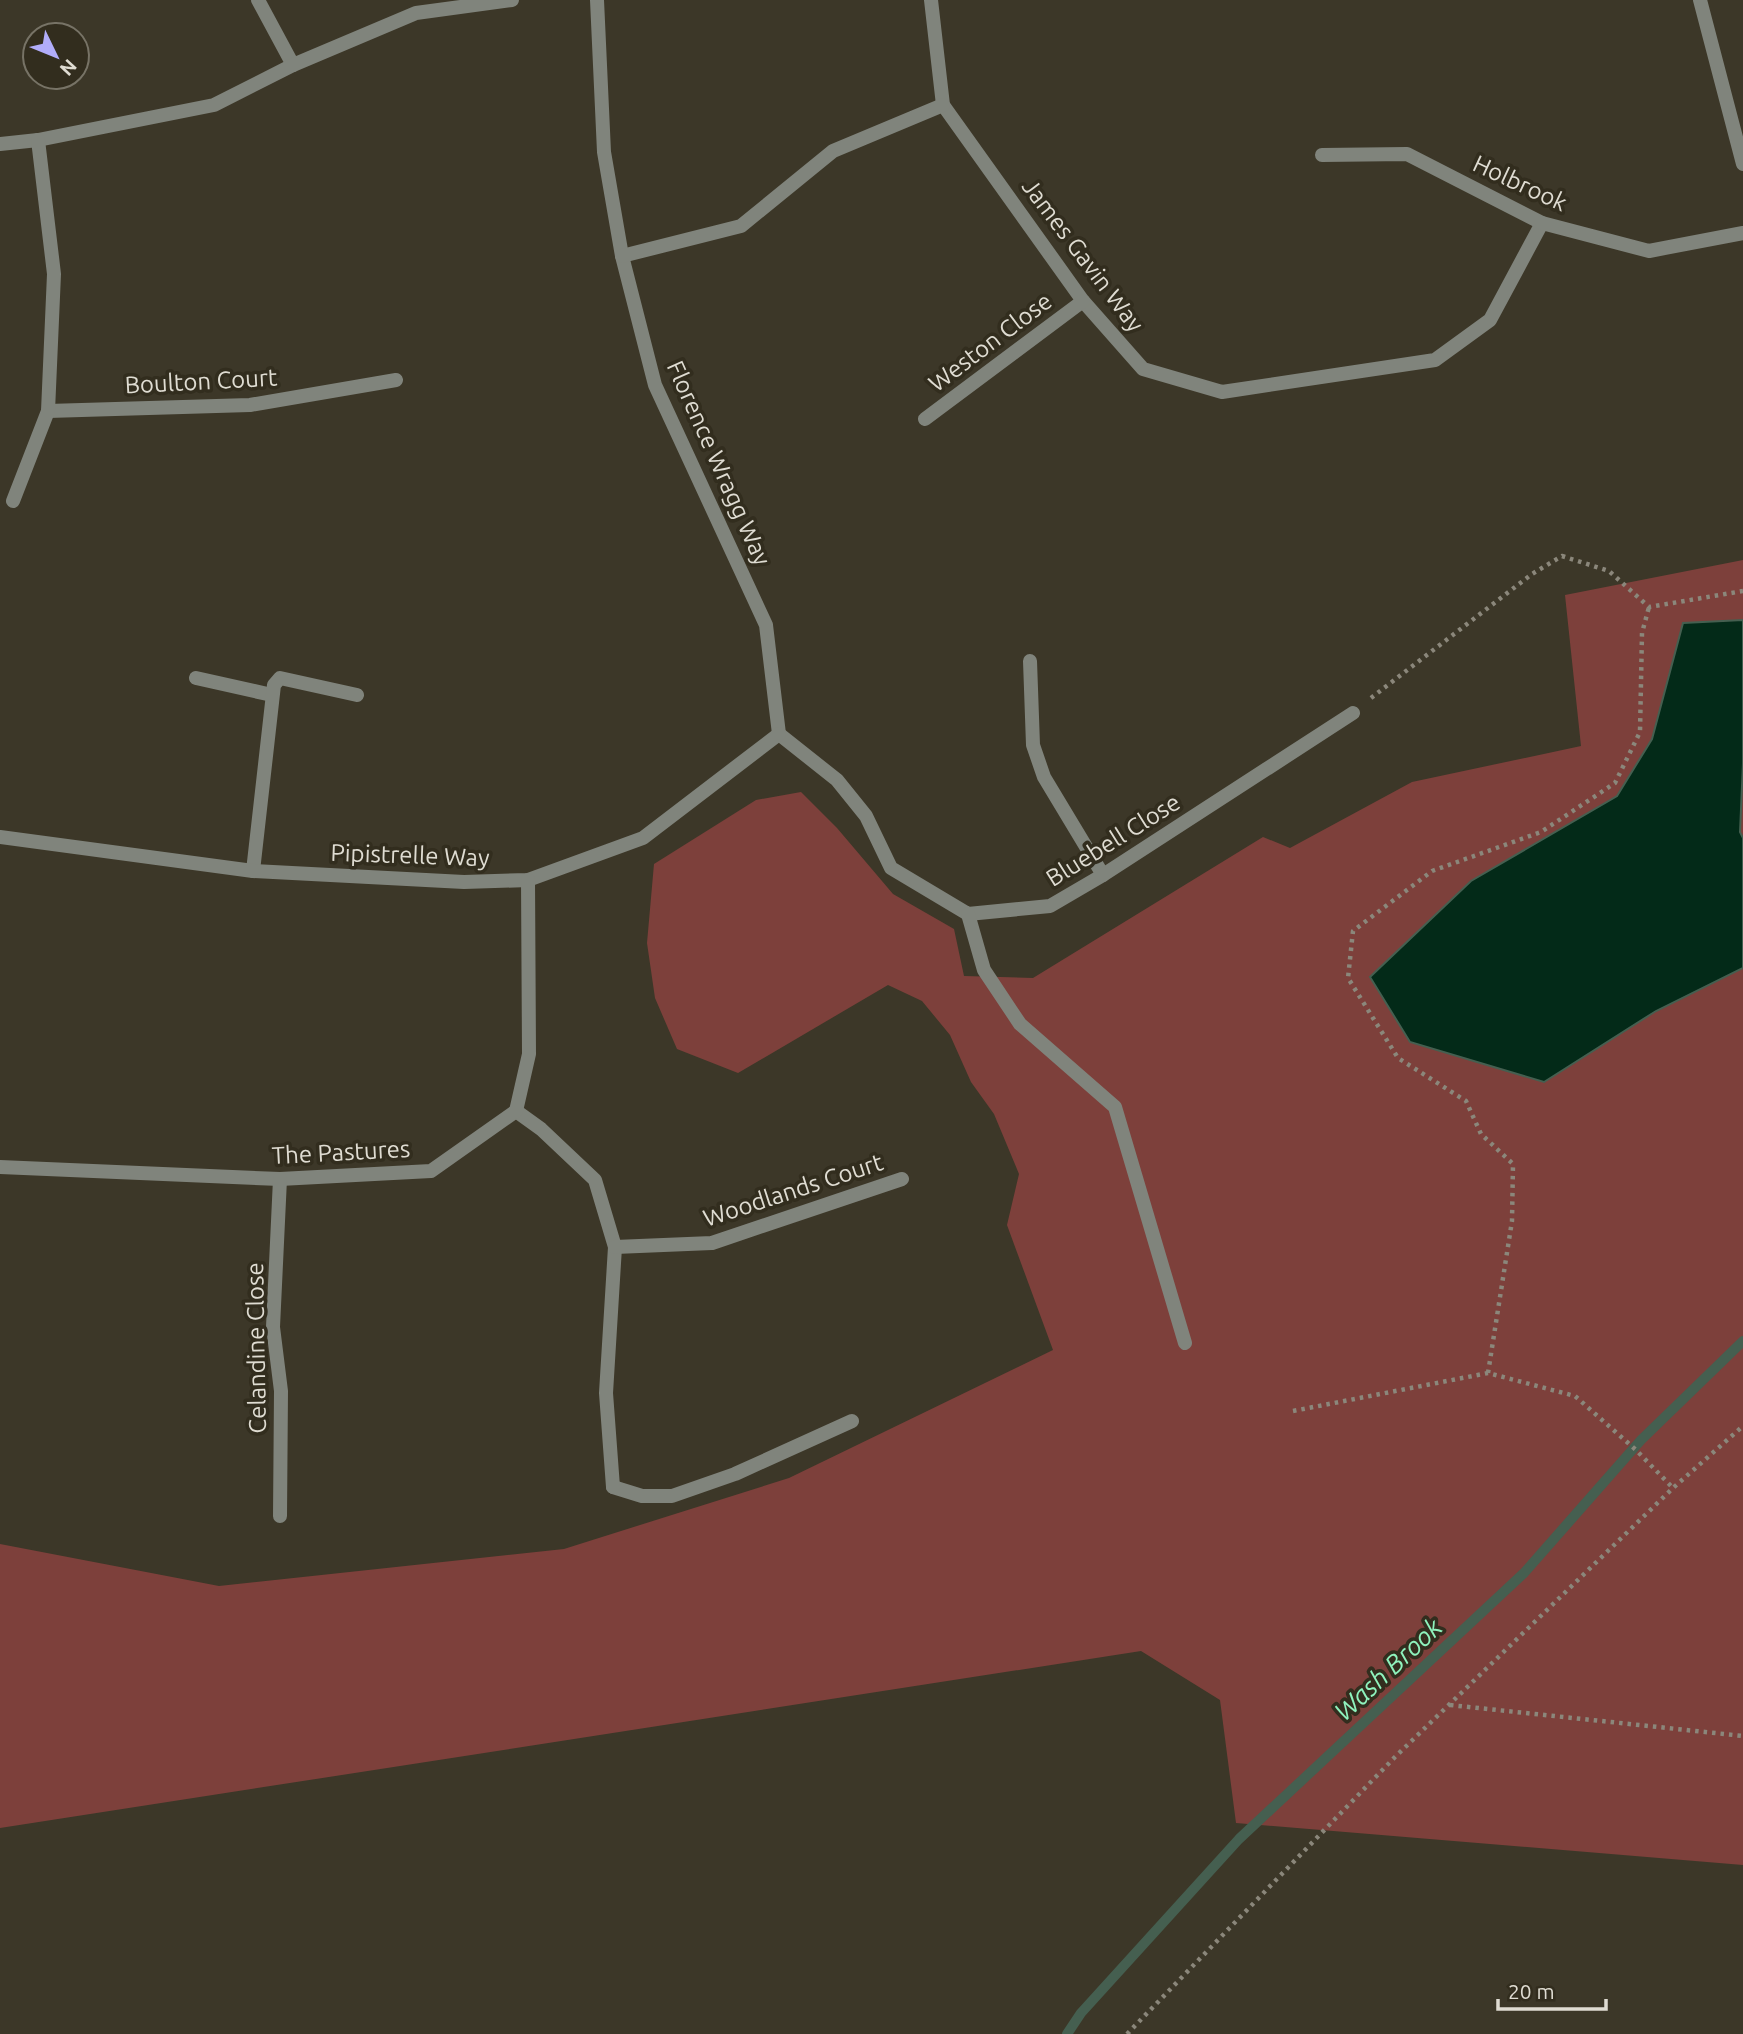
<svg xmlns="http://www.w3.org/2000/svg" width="1743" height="2034" font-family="Ubuntu,sans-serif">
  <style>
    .green { fill: #7d403b }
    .water { fill: #032a18; stroke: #455f50; stroke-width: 2 }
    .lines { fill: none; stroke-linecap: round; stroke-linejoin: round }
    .stream { stroke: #455f50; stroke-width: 10 }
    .path { stroke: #8b877b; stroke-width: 4.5; stroke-dasharray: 3.5 5; stroke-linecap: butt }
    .lane { stroke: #80847c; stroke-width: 14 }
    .street { stroke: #80847c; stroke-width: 14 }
    .labels { text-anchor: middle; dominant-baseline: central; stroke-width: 7; stroke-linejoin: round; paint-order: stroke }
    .street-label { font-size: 24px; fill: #dfdcd2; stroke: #322d1e }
    .water-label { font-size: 26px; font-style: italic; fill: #8ff3bd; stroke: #322d1e }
  </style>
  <rect width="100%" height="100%" fill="#3c3728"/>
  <polygon class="green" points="1743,560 1743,1865 1236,1823 1220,1700 1141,1651 0,1828 0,1544 219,1586 564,1549 789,1478 1053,1350 1007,1225 1019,1174 994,1114 971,1082 950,1035 922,1001 888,985 738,1073 677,1049 655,998 647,943 654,864 756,800 801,792 837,828 893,894 954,929 964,976 1033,978 1263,837 1290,848 1412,782 1581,746 1565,595"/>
  <polygon class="water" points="1743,620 1743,763 1740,832 1743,838 1743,968 1656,1011 1544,1082 1410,1042 1370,977 1471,881 1617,796 1652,739 1683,623"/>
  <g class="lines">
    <polyline class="stream" points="1067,2034 1081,2013 1239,1839 1524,1573 1641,1440 1743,1341"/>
    <g class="path">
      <polyline points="1371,698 1532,574 1562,556 1609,571 1649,607 1743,591"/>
      <polyline points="1488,1373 1512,1221 1513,1164 1481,1134 1466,1101 1398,1058 1348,978 1353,931 1432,871 1541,832 1615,783 1640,732 1642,633 1649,607"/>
      <polyline points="1293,1411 1488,1373 1575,1396 1636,1450 1673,1488"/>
      <polyline points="1450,1705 1743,1736"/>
      <polyline points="1127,2034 1395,1757 1673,1488 1743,1426"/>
    </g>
    <g class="lane">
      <polyline points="1030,661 1033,745 1044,777 1103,875"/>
      <polyline points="196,678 272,695"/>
      <polyline points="253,871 274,685 280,678 357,695"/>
      <polyline points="613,1487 642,1496 672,1496 735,1474 852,1421"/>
    </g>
    <g class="street">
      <polyline points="258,0 293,65"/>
      <polyline points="597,0 604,152 622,256 655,385 766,625 779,734"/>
      <polyline points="931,0 943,105 1083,301 1143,369 1222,392 1435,360 1490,320 1542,223"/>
      <polyline points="1700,0 1743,164"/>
      <polyline points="0,144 38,140 214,105 293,65 416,13 512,0"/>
      <polyline points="1322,155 1407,154 1542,223 1649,251 1743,233"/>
      <polyline points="622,256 741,226 833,151 943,105"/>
      <polyline points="48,411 250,405 396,380"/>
      <polyline points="925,419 1083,301"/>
      <polyline points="13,501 48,411 54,274 38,140"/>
      <polyline points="779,734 837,780 866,816 891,868 968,914 1050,906 1103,875 1353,713"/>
      <polyline points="0,837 253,871 464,882 528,880 643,838 779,734"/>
      <polyline points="968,914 984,970 1020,1024 1115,1107 1185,1343"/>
      <polyline points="516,1111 541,1129 595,1180 615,1247 606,1393 613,1487"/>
      <polyline points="0,1167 280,1179 431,1171 516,1111 529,1054 528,880"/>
      <polyline points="280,1179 273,1327 281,1391 280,1516"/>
      <polyline points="615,1247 712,1243 902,1179"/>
    </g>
  </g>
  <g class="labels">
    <g class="street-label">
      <text transform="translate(1520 183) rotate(25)">Holbrook</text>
      <text transform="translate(1083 255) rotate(53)">James Gavin Way</text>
      <text transform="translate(990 342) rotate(-37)">Weston Close</text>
      <text transform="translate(201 381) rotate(-3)">Boulton Court</text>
      <text transform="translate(719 463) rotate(66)">Florence Wragg Way</text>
      <text transform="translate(1113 840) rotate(-32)">Bluebell Close</text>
      <text transform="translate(410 855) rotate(2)">Pipistrelle Way</text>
      <text transform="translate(341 1152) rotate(-3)">The Pastures</text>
      <text transform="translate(793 1190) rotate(-18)">Woodlands Court</text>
      <text transform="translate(256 1348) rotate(-91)">Celandine Close</text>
    </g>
    <g class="water-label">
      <text transform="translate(1388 1669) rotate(-43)">Wash Brook</text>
    </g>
  </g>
  <g transform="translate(56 56) rotate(133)"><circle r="33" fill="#322d1e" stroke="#777366" stroke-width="2"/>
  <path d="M0-5L12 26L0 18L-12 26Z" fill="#b1adfa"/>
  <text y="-10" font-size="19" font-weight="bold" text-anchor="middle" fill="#dfdcd2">N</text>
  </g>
  <path d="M1498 1999v10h108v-10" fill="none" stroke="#dfdcd2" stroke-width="3.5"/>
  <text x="1508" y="1999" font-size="21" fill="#dfdcd2" stroke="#322d1e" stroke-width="5" paint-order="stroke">20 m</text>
</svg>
